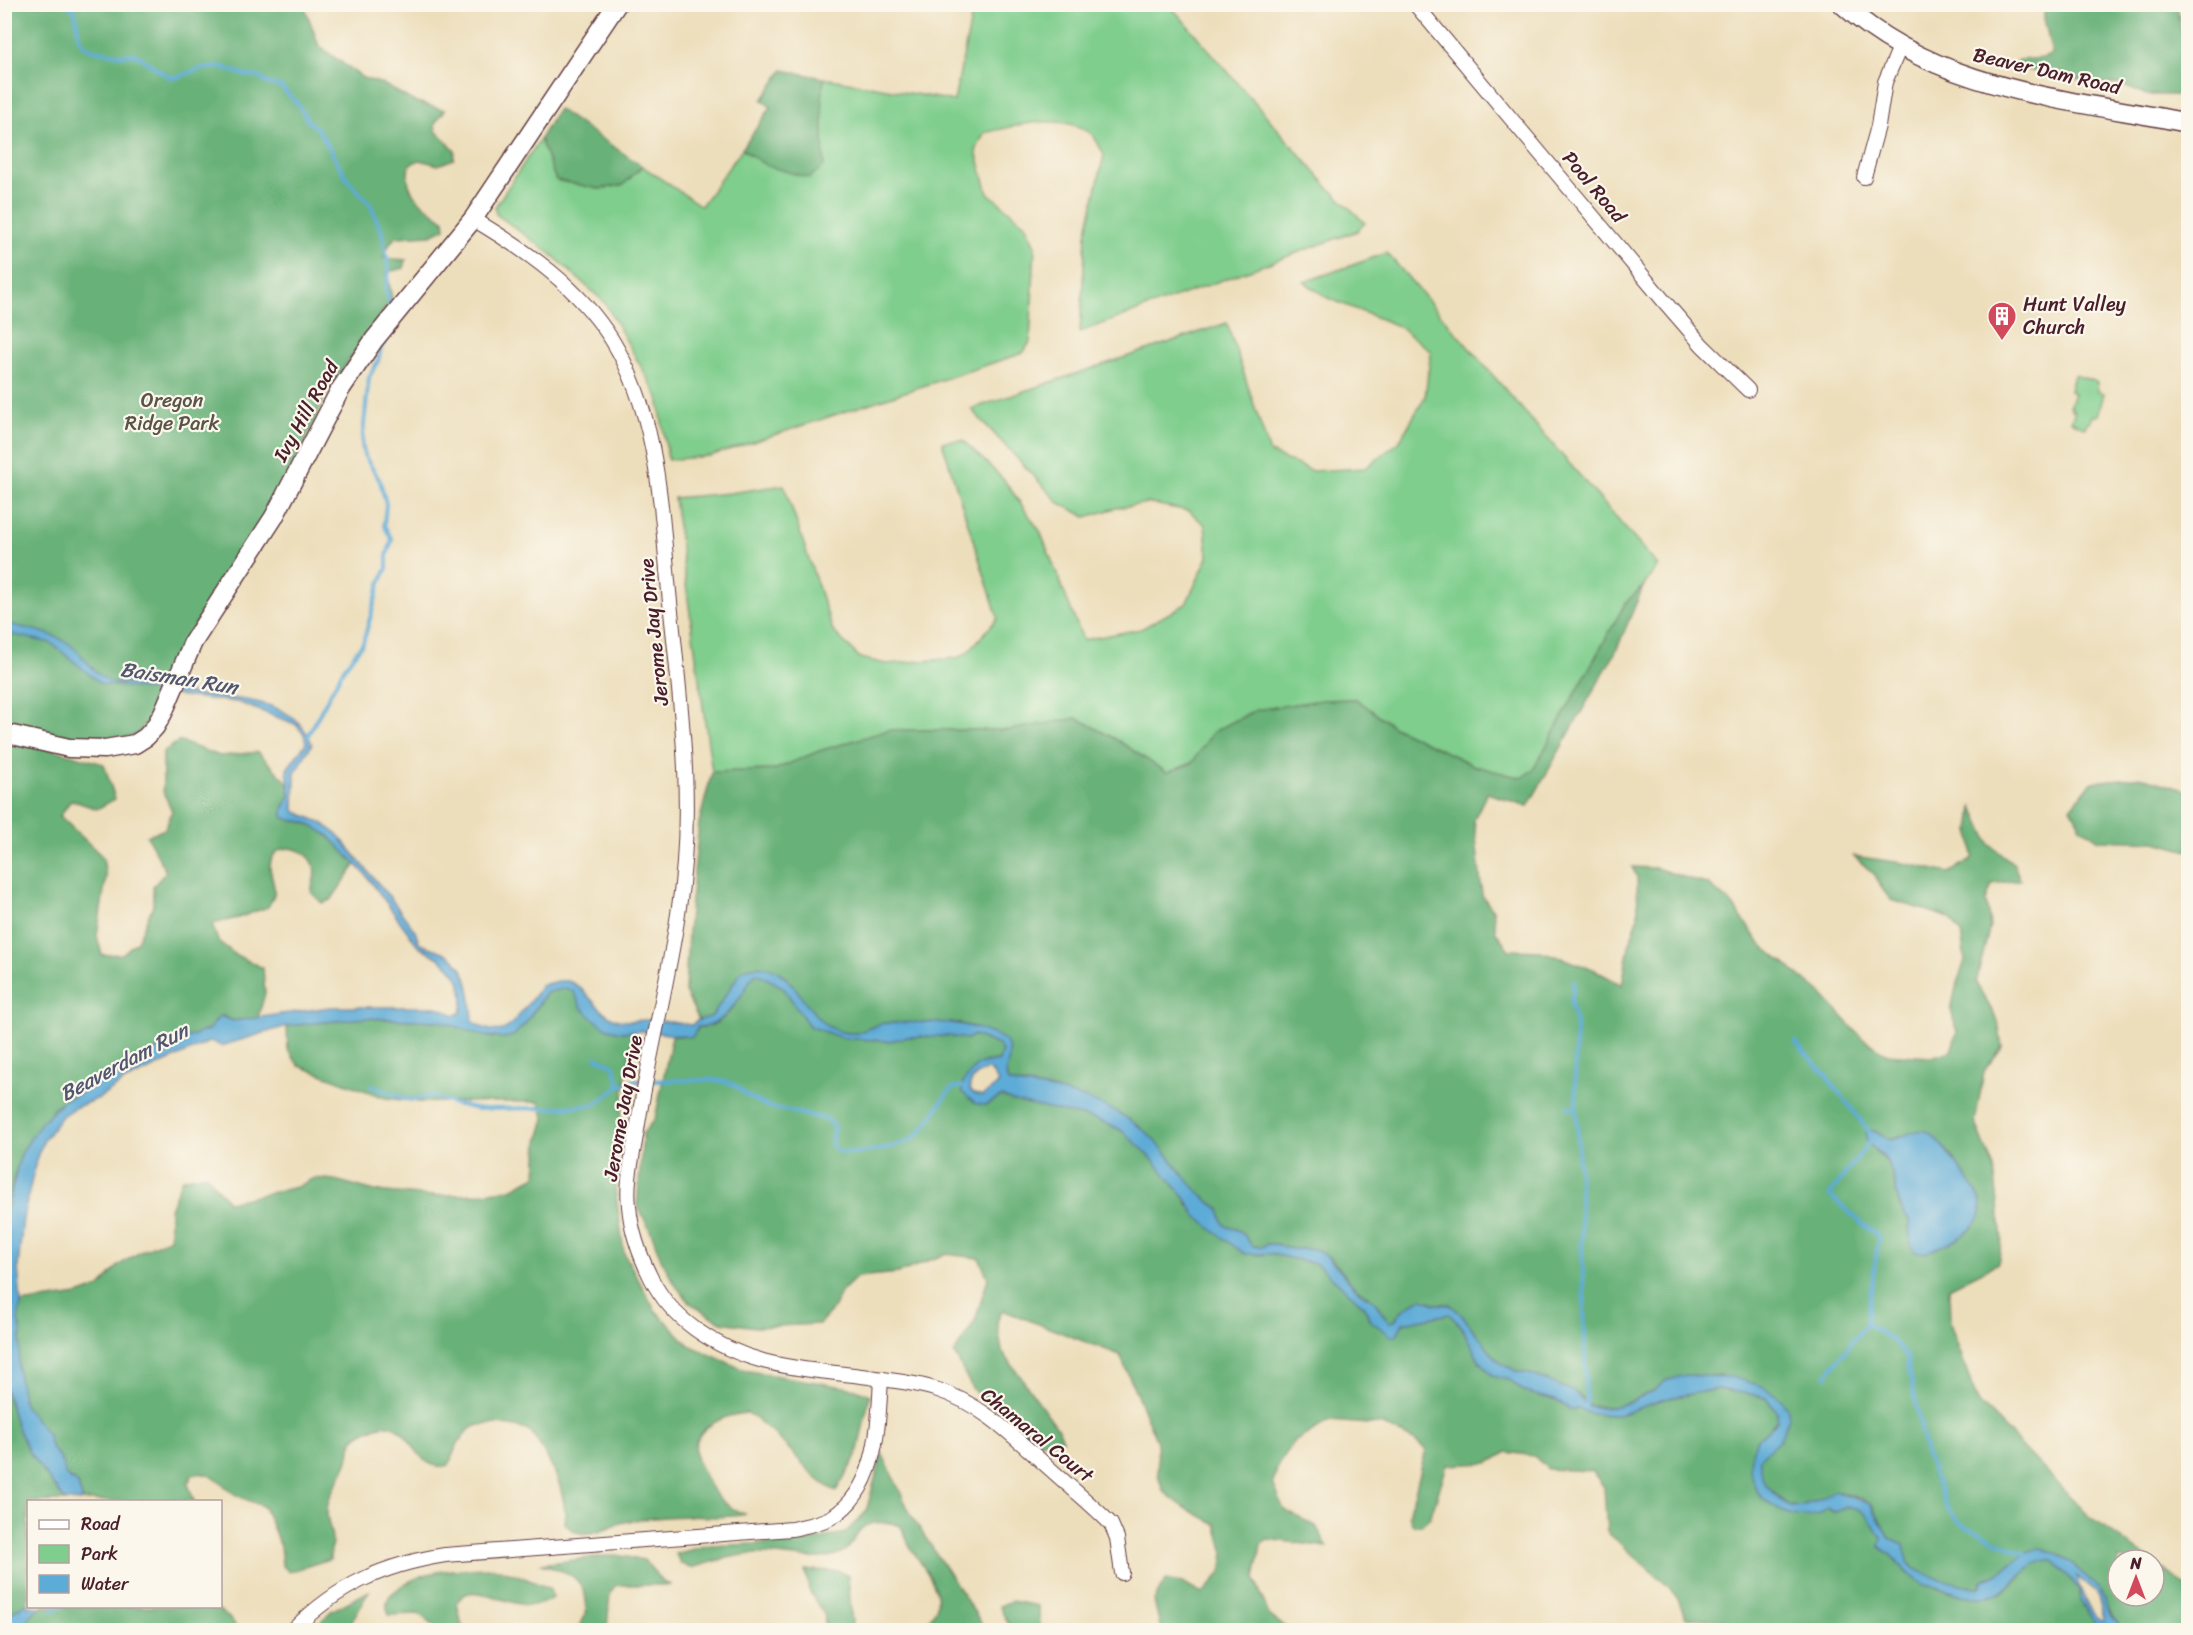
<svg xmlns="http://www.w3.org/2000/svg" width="2193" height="1635" font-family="Sriracha,sans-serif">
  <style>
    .green { fill: #7fce8d; stroke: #64765c; stroke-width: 1.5 }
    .forest { fill: #67b178; stroke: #586852; stroke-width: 1.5; fill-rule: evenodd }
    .water { fill: #5dabd7; stroke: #546581; stroke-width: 1.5; fill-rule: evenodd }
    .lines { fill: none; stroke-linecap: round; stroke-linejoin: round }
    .stream { stroke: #5dabd7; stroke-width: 4 }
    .minor-casing { stroke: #623c41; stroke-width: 16 }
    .tertiary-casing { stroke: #623c41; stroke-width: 21 }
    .minor { stroke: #fff; stroke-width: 14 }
    .tertiary { stroke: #fff; stroke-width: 18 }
    .labels { text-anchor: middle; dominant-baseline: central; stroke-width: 4.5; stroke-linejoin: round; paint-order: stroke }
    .street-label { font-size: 20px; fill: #4a1f2b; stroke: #fbf7ec }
    .poi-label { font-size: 20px; fill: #4a1f2b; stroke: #fbf7ec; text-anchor: start }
    .park-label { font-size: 20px; fill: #5a5448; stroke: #fbf7ec }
    .water-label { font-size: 21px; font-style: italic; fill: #525770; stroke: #fbf7ec }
  </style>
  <rect width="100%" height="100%" fill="#fbf7ec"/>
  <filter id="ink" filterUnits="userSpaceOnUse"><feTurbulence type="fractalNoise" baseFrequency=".0167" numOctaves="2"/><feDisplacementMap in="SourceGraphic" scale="12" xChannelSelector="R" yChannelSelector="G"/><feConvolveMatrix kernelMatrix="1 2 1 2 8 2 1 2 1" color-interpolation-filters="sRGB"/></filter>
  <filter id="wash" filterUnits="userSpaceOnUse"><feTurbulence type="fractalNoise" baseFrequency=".008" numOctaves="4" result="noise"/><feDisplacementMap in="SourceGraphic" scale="24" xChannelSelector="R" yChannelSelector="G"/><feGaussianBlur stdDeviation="1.35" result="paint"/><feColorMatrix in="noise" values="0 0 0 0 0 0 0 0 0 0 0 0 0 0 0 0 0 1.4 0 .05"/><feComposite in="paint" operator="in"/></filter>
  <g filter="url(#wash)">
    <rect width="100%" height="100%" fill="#eddebb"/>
    <g class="green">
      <path d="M1169 4 1327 186 1365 223 1357 231 1080 332 1086 235 1104 155C1100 148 1096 136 1089 132 1059 112 1016 126 984 133L976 151 988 193 1025 224 1035 246 1030 342 1023 353 710 456 668 460 658 397 605 303 551 254 496 214 495 207 540 139 556 180 599 189 623 185 642 166 701 206 742 149 767 166 822 98 824 78 954 101 974 5Z"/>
      <polygon points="1387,253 1658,566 1643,587 1626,602 1533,770 1521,778 1475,766 1394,727 1356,699 1322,700 1256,710 1213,732 1192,763 1167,773 1117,740 1077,718 1010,730 889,730 819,751 774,770 712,772 674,498 730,493 784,485 833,631 860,658 886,664 957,658 967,653 998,618 942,442 963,440 1004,480 1040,531 1083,640 1141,629 1186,604 1208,557 1205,525 1189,511 1148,503 1116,508 1086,517 1059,503 971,409 1227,323 1270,453 1312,471 1365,468 1399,442 1425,397 1431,351 1398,326 1328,298 1304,282"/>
      <polygon points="2074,375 2094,381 2097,383 2098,391 2104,393 2098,416 2092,416 2090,422 2087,422 2085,428 2071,421 2075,411 2071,410 2072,407 2069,406 2074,393 2070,391"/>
    </g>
    <g class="forest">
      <path d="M4 5H304L319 46 363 78 383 84 413 101 445 110 435 123 436 131 455 150 454 159 438 165 420 160 410 164C400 192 425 206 444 220L445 228 431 235 396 237 390 243 383 258 406 260 404 268 387 272 392 299 327 392 299 456 246 548 174 656 161 702 137 735 109 741 47 736 5 725Z"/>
      <polygon points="2044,5 2177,5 2188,78 2188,100 2175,95 2147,95 2121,85 2094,83 2014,67 2019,60 2044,58 2052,54 2044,19"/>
      <polygon points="783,70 824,78 822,98 824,166 809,178 767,166 742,149 771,107 762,100"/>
      <polygon points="558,109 642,166 623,185 599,189 556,180 540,139"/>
      <path d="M1643 587 1616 651 1528 806 1487 793 1474 819 1482 895 1493 910 1496 932 1509 950 1541 951 1593 969 1622 985 1629 946 1638 917 1637 877 1632 867 1656 868 1709 885 1733 905 1760 944 1821 993 1862 1038 1886 1054 1931 1057 1951 1051 1957 1032 1951 1010 1957 983 1965 961 1961 933 1951 919 1932 912 1891 900 1883 890 1875 875 1854 856 1903 863 1949 873 1973 858 1970 832 1973 807 1990 845 2014 864 2020 880 1992 884 1986 901 1990 926 1976 983 1998 1021 2002 1047 1984 1071 1975 1122 1994 1168 2002 1240 1998 1263 1949 1288 1950 1323 1977 1400 2090 1517 2150 1560H2118V1596H2154V1563L2188 1588V1630H2122L2106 1605 2101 1592 2063 1556 2047 1550 2029 1551 1998 1573 1983 1580 1978 1588C1962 1584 1914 1576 1907 1560 1905 1556 1905 1550 1904 1545L1888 1536 1873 1506 1862 1499 1839 1492 1800 1506 1788 1505 1762 1481 1759 1474 1760 1458C1773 1445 1791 1430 1788 1409L1720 1375 1704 1377 1693 1375 1665 1381 1655 1390 1630 1402 1613 1407 1590 1406 1579 1395 1533 1375 1516 1371 1499 1362 1460 1313 1450 1304H1435L1430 1301 1403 1310 1394 1321 1389 1322 1379 1306 1366 1294 1356 1289 1331 1258 1311 1249H1292L1276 1244H1267L1261 1247 1253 1246C1248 1242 1247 1238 1243 1234 1231 1222 1222 1235 1220 1209L1195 1191 1167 1154 1056 1090 1008 1082C1003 1070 1010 1061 1009 1048L974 1027 956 1023H885C867 1026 862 1037 841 1032 801 1023 796 950 742 970L712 1016 707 1019 699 1020 685 992 688 932 699 823 712 772 774 770 819 751 889 730H1010L1077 718 1117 740 1167 773 1192 763 1213 732 1256 710 1322 700 1356 699 1394 727 1475 766 1521 778 1533 770 1626 602ZM1874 1131 1890 1140 1912 1133 1931 1134 1951 1155 1981 1200 1935 1248 1924 1253 1912 1248 1909 1220 1899 1205 1892 1173 1888 1163 1875 1151Z"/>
      <path d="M5 736 104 764 115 799 97 809 71 800 60 816 103 857 106 877 97 936 102 955 122 954 137 941 153 906V886L166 872 147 836 165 829 172 811 163 791V752L179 741 220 756 258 752 287 782 290 795 283 809 289 820C319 821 337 844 356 864L331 900 322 903 311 892C313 882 317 873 313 863 307 849 283 842 273 856 265 869 276 880 274 894 273 898 270 903 268 907L238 918 212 924 218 941 236 955 263 968 265 993 258 1018 233 1021 223 1016 208 1030 165 1045 87 1089 64 1100 54 1108 23 1150 13 1180 5 1224Z"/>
      <polygon points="2142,777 2188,791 2188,851 2156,842 2099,840 2081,827 2071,808 2092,782"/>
      <path d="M754 973H759L783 987 809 1026 831 1034 889 1041 907 1037 949 1036 967 1039 974 1035 999 1045 1002 1051 999 1061 981 1063 961 1087 986 1105 1001 1096 1012 1101C1042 1105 1099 1115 1123 1132 1148 1150 1166 1175 1186 1199L1188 1205 1256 1255 1271 1254 1317 1264 1363 1305 1369 1318 1397 1335 1403 1323 1449 1314 1461 1326 1480 1362 1493 1376 1510 1380 1525 1392 1555 1400 1570 1409H1580L1590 1414 1619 1415 1664 1399 1717 1389 1750 1394 1766 1398 1777 1412V1420L1758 1439 1752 1454 1770 1504 1819 1514 1827 1508 1833 1512C1839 1512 1842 1508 1847 1507 1867 1505 1873 1527 1883 1539L1880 1547C1897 1556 1907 1579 1926 1585 1947 1592 1973 1600 1995 1595 2018 1589 2026 1558 2053 1560L2079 1589 2080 1601 2100 1630H1739L1723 1620 1686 1618 1678 1599 1668 1586 1607 1532 1604 1487 1592 1471 1548 1469 1534 1456 1507 1452 1488 1463 1447 1465 1430 1518 1421 1525H1413L1409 1515 1426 1450 1414 1440 1383 1425 1329 1421 1294 1442 1278 1465 1273 1483 1284 1510 1316 1526 1328 1547 1267 1539 1261 1545 1255 1579 1269 1615 1289 1630H1252L1222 1624 1211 1630H1161L1154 1600 1165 1580 1182 1583 1202 1594 1221 1573 1224 1553 1216 1524 1184 1507 1163 1491 1158 1475 1157 1442 1120 1355 1002 1310 997 1322 1002 1351 1059 1430 1063 1440 1036 1443 973 1390 954 1353 975 1321 988 1278 979 1258 945 1254 899 1273 857 1277 842 1291 832 1310 819 1324 755 1327 721 1322 690 1303 676 1286 661 1259 651 1232 637 1205 643 1133 655 1119 672 1036H693L699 1027C726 1029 743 993 754 973Z"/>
      <path d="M566 988 574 992 581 1007 621 1032 634 1031 626 1075 614 1179 624 1253 655 1310 689 1345 744 1370 856 1389 870 1395 857 1455 836 1491C817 1483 805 1466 791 1451 778 1437 764 1424 748 1413 727 1414 693 1426 695 1453 696 1460 701 1468 704 1474 712 1494 725 1508 746 1514 720 1520 693 1514 666 1517 653 1518 638 1519 624 1522 612 1525 601 1532 589 1533 578 1535 572 1531 565 1523 566 1495 557 1472 542 1449 539 1444 536 1437 531 1433 526 1428 517 1427 510 1426 472 1419 461 1429 449 1465 409 1476 414 1409 372 1429 365 1432 357 1434 353 1441 349 1447 350 1456 347 1463 340 1480 329 1491 327 1509 326 1520 332 1530 332 1541 332 1547 330 1553 330 1559L289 1572 282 1565 280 1545 264 1507C254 1502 242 1499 233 1493 218 1482 211 1469 192 1475L188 1484 194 1501H83L77 1483 66 1476 57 1454 52 1449 47 1433 24 1405 18 1372V1314L21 1303 78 1295 100 1287 119 1265 142 1251 170 1238V1209L182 1179 206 1174 228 1202 297 1187 314 1178 335 1180 375 1191 431 1196 477 1194 511 1189 536 1176 538 1142 545 1119 539 1102H421L385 1098 299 1066 288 1050 287 1026 364 1018 440 1021 493 1038 536 1009 548 991Z"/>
      <path d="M4 1375C7 1423 40 1463 65 1501L28 1502V1602L9 1614 5 1618Z"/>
      <path d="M882 1453 912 1517 986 1630H914C958 1606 930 1578 911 1548 907 1541 904 1533 901 1526 890 1522 871 1520 861 1529 853 1537 852 1548 841 1553 814 1565 781 1552 753 1554 732 1555 710 1563 690 1568L680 1563 676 1554 704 1546 805 1542 845 1533 866 1512Z"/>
      <path d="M615 1555 644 1560 663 1582 671 1585H617L610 1592 607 1630H576C591 1615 590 1590 572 1576 564 1570 550 1568 541 1564Z"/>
      <path d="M493 1568 512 1573 549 1588 553 1597C526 1621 484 1583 464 1595 461 1596 460 1599 457 1602L461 1622 464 1630H439L419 1614 389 1615C383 1599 389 1595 402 1586 428 1568 462 1569 493 1568Z"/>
      <polygon points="805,1570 840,1571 848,1576 852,1622 851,1630 824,1630 825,1616 809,1590"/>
      <polygon points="369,1591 347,1630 313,1630 331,1611"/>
      <polygon points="1011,1601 1038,1606 1041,1630 1012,1630 999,1606"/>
      <path d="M42 1606 216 1607C224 1616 234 1618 237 1630H12L24 1626 32 1613Z"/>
    </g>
    <g class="water">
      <path d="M4 623C26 629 50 631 69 644 85 655 94 677 114 683 125 686 138 679 150 680 156 680 157 682 162 685 168 689 177 690 184 692 227 701 293 693 312 744L295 772 294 811 322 823 338 835 392 900 415 931 420 944C428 947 436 949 443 952 470 964 471 996 473 1021 480 1028 498 1035 508 1027 515 1021 521 1012 527 1005 533 998 537 993 541 985 549 984 560 979 568 981 584 985 599 1015 618 1020 627 1022 637 1020 646 1020 661 1020 677 1023 692 1025 697 1018 705 1020 712 1016L742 970C796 950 801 1023 841 1032 863 1037 867 1026 885 1023 923 1023 954 1018 990 1033 998 1036 1005 1038 1008 1046 1013 1059 1002 1069 1008 1082 1021 1086 1036 1086 1049 1089 1083 1096 1122 1110 1148 1134 1175 1158 1188 1190 1220 1209 1222 1236 1232 1222 1243 1234 1247 1238 1248 1242 1253 1246L1261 1247 1267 1244H1276L1292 1249H1315L1327 1256 1356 1289 1374 1301 1389 1322 1394 1321 1403 1310 1417 1300 1423 1299 1435 1304 1450 1305 1460 1313 1499 1362 1516 1371 1533 1375 1575 1392 1585 1404 1596 1408 1613 1407 1630 1402 1655 1390 1665 1381 1685 1375 1731 1377 1762 1386 1780 1398 1788 1409 1789 1417 1780 1440 1760 1458C1759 1480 1764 1484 1779 1498 1782 1500 1786 1505 1790 1506 1799 1509 1827 1497 1834 1491L1871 1504 1888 1536 1904 1545C1905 1550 1905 1556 1907 1560 1914 1576 1962 1584 1978 1588L1981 1586 1983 1580 1998 1573 2029 1551 2039 1549 2055 1552 2063 1556 2099 1588 2109 1612 2122 1630H2100L2080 1601 2079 1589 2053 1560C2030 1558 2018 1583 1999 1593 1981 1603 1954 1593 1936 1587 1931 1586 1926 1586 1922 1584 1906 1575 1896 1556 1880 1547L1879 1545 1882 1539C1872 1526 1868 1507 1848 1507 1844 1507 1839 1511 1835 1512L1827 1508C1824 1510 1820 1514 1816 1515 1789 1522 1756 1502 1751 1475 1749 1466 1751 1455 1754 1447 1757 1435 1771 1430 1777 1420V1412L1766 1398 1750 1394 1717 1389 1664 1399 1619 1415 1590 1414 1580 1409H1570L1555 1400 1525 1392 1510 1380 1493 1376 1480 1362 1461 1326 1449 1314 1403 1323 1397 1335 1393 1337 1372 1322 1363 1305 1317 1264 1271 1254H1245L1215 1232 1196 1216 1186 1199 1147 1153 1121 1130 1095 1119 1012 1101 1002 1096 986 1105 976 1104 962 1092 963 1082 977 1065 999 1061 1002 1051 999 1045 974 1035 967 1039 949 1036 907 1037 889 1041 842 1038 809 1026 783 987 756 973C752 976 751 979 748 984 738 1002 721 1028 698 1027L693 1036 690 1037 645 1031 621 1032 608 1029 591 1017 581 1007 574 992 566 988 546 993 525 1024 513 1036 504 1038 484 1036 440 1021 364 1018 287 1026 221 1046 211 1041 125 1081 99 1098 74 1108 62 1116 44 1140 37 1157 23 1218 18 1267 21 1303 18 1321 21 1330 18 1372 24 1405 47 1433 52 1449 61 1459 66 1476 77 1483 83 1501H65L29 1452 17 1427 5 1388 4 1224 18 1164 23 1150 41 1123 64 1100 87 1089 165 1045 208 1030 220 1016 233 1021 330 1007H437L455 1015 461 1013C470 977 446 960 418 946L366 875 328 835 305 822 289 820 283 817V809L290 795 287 769 306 743 304 734 295 724 237 702 181 696 136 688 101 684 51 643 5 633ZM986 1070 991 1071 999 1083 983 1096C960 1094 971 1075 986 1070ZM2076 1576 2097 1593 2105 1621C2088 1616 2081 1592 2076 1576Z"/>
      <path d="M1869 1130 1874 1131 1890 1140C1902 1139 1914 1128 1926 1131 1936 1134 1981 1194 1982 1205 1983 1224 1962 1238 1946 1244 1936 1248 1926 1255 1915 1252L1910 1243 1909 1220C1894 1205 1898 1181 1888 1163 1881 1151 1868 1149 1865 1134Z"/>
      <polygon points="28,1602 28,1606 42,1607 32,1613 22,1627 5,1630 5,1618 9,1614"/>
    </g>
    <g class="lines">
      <g class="stream">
        <polyline points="66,4 74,10 76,16 79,39 85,46 93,50 122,55 135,54 169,77 179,77 199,69 221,67 245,75 259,77 265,82 281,87 298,104 308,121 318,129 348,180 370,204 383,235 389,271 386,291 390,304"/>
        <polyline points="307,737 344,668 363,643 380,583 387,568 387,555 392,540 384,525 386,504 380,481 364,455 362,444 369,377 378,361 381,348 389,333"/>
        <polyline points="1574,981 1571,1004 1576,1025 1575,1070 1584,1297 1586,1408"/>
        <polyline points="1795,1042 1824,1073 1871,1134"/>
        <polyline points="596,1057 614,1066 620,1086"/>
        <path d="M371 1086 411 1100 433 1096 454 1104 478 1109 551 1108 594 1105 620 1086 633 1081 716 1080 733 1084 749 1097 766 1106 827 1119 834 1126C833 1133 829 1142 835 1149 844 1159 901 1147 912 1139 926 1130 939 1104 950 1090L954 1087H964"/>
        <polyline points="1567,1107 1576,1107"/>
        <polyline points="1866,1324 1893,1340 1907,1358 1926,1454 1946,1506 1956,1519 1965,1526 2027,1555"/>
        <path d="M1826 1376 1866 1324 1879 1237C1876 1232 1873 1232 1868 1228 1855 1218 1843 1206 1830 1196V1194L1870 1141"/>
        <polyline points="52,1610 62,1606"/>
      </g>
    </g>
  </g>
  <g filter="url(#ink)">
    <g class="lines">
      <g class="minor-casing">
        <g id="minor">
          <polyline points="1415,4 1663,300 1702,345 1748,390"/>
          <polyline points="1864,177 1878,126 1885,82 1900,47"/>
          <path d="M473 219C527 251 578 286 612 340 660 418 661 513 670 602 681 706 695 810 678 914 667 987 648 1058 637 1130 633 1155 626 1181 629 1206 631 1231 640 1256 651 1278 661 1298 677 1316 695 1329 756 1373 818 1368 889 1380 905 1382 923 1385 938 1390 982 1404 1015 1438 1048 1467 1069 1486 1091 1504 1111 1524L1117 1538 1122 1573"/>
          <path d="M293 1630C338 1585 383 1565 445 1555L792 1529C805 1526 819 1524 832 1517 878 1489 878 1426 881 1379"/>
        </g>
      </g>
      <g class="tertiary-casing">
        <g id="tertiary">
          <path d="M1842 4C1937 91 2068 99 2188 123"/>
          <polyline points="4,733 69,748 105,749 135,744 146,737 155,727 163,713 193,642 274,517 340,390 374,340 473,219 617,4"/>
        </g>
      </g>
      <use href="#minor" class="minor"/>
      <use href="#tertiary" class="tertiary"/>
    </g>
  </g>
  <defs>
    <g id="building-pin" transform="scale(1.5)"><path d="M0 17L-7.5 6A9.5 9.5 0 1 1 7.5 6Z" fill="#d1495b" stroke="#fbf7ec"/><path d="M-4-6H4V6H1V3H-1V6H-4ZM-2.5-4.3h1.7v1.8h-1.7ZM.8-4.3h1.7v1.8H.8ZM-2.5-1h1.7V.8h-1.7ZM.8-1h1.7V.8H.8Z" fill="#fff"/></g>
  </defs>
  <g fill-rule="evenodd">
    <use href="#building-pin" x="2002" y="316"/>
  </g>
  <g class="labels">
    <g class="street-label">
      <text transform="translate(2047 71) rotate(13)">Beaver Dam Road</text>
      <text transform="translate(1594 187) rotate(50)">Pool Road</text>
      <text transform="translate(306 411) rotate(-61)">Ivy Hill Road</text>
      <text transform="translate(654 632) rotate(-96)">Jerome Jay Drive</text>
      <text transform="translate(623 1108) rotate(-80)">Jerome Jay Drive</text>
      <text transform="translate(1037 1435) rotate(39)">Chamaral Court</text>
    </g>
    <g class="poi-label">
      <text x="2023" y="304">Hunt Valley<tspan x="2023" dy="23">Church</tspan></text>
    </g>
    <g class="park-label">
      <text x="172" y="400">Oregon<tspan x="172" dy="23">Ridge Park</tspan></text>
    </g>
    <g class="water-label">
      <text transform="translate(179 678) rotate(9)">Baisman Run</text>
      <text transform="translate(124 1062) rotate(-28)">Beaverdam Run</text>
    </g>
  </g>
  <rect width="2193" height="1635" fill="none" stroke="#fbf7ec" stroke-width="24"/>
  <rect x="27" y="1500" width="195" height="108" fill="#fbf7ec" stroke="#b4a19f" stroke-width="1.5"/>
  <rect x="39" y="1520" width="30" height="9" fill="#ffffff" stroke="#b4a19f" stroke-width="1.5"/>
  <text x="81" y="1530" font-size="18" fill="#4a1f2b">Road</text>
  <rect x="39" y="1545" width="30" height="18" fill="#7fce8d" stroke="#b4a19f" stroke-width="1.5"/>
  <text x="81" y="1560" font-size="18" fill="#4a1f2b">Park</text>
  <rect x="39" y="1575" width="30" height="18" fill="#5dabd7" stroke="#b4a19f" stroke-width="1.5"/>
  <text x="81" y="1590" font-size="18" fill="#4a1f2b">Water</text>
  <g transform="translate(2136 1578)"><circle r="28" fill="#fbf7ec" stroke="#b4a19f" stroke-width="1.5"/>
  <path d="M0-4.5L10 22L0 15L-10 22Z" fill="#d1495b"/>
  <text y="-9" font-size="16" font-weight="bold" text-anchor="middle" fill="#4a1f2b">N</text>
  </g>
</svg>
